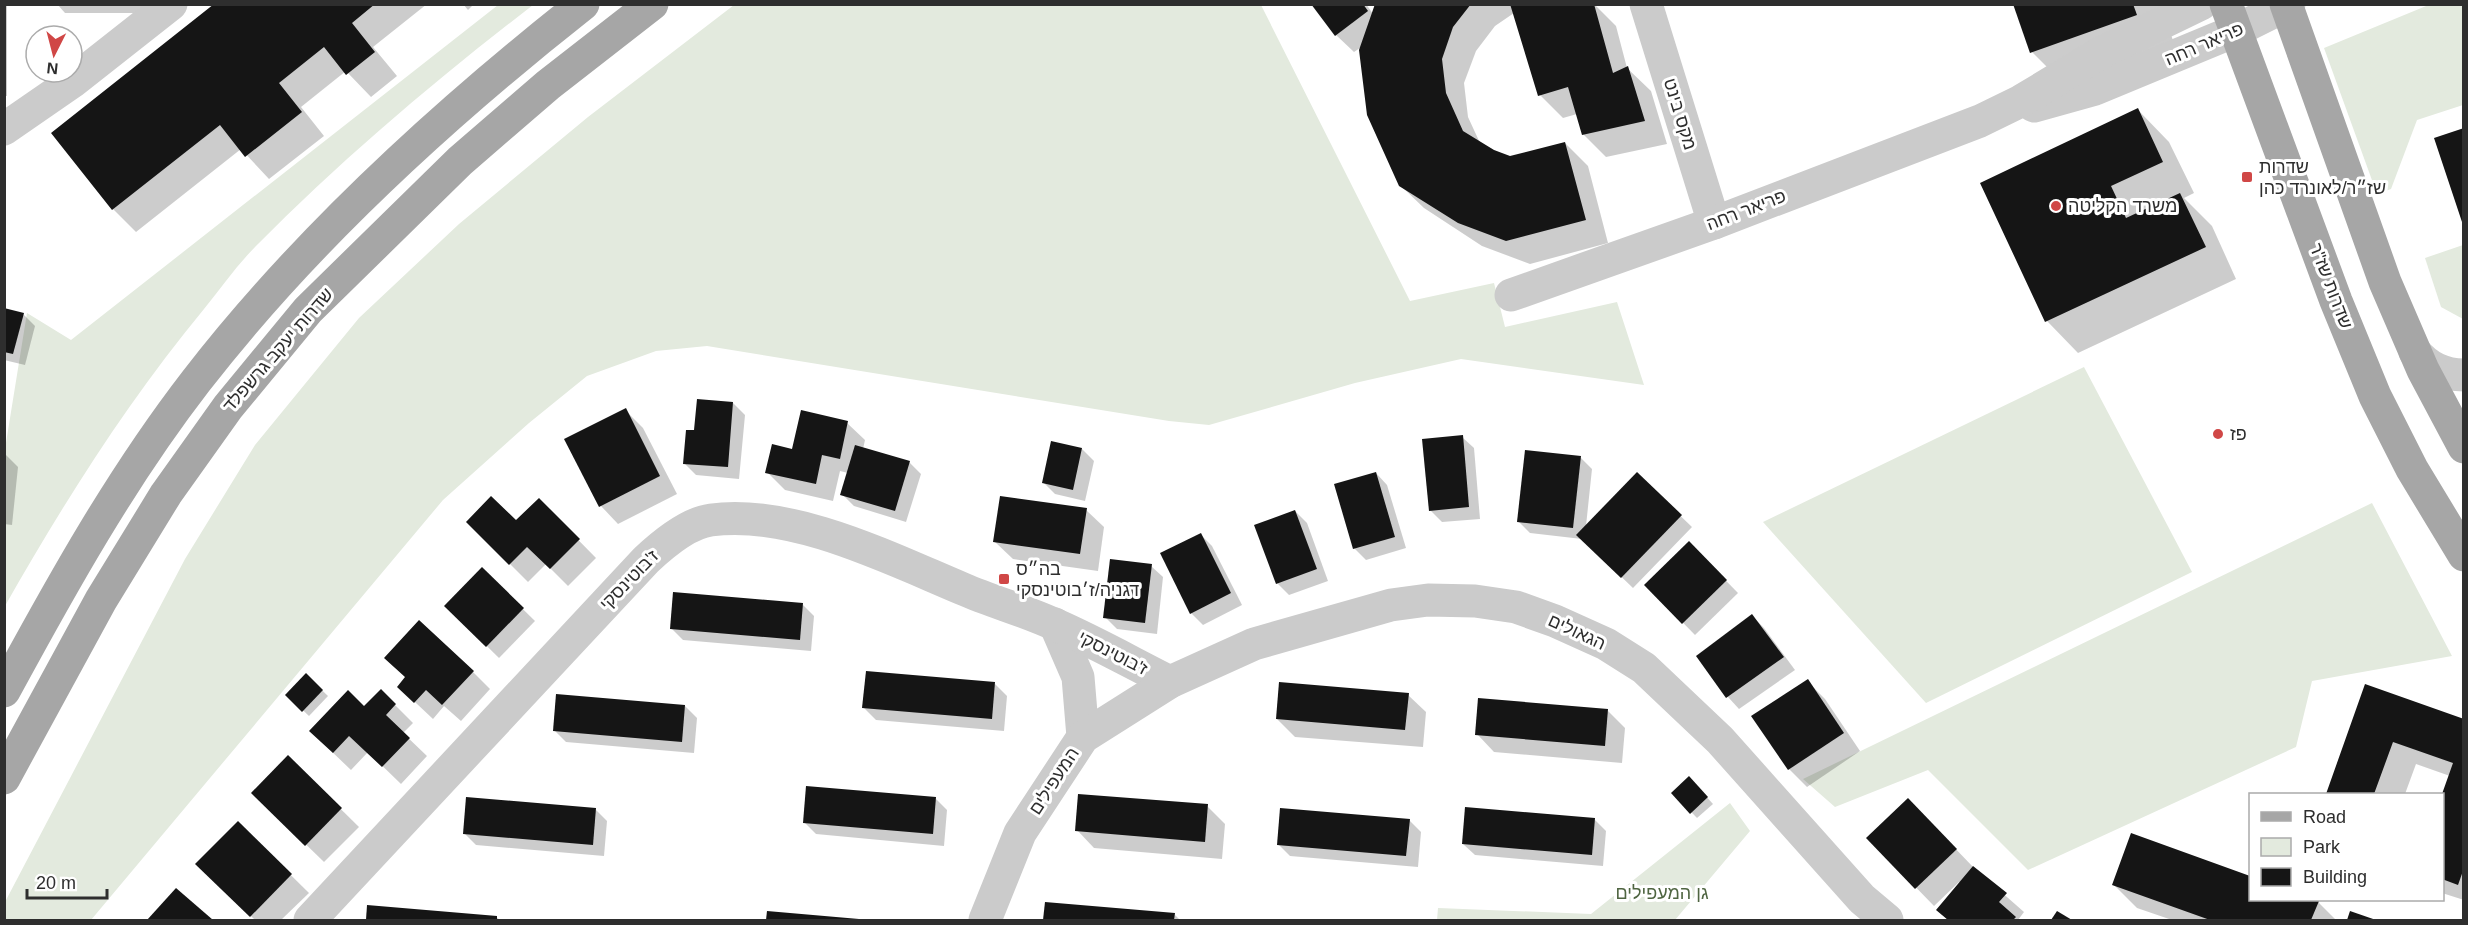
<svg xmlns="http://www.w3.org/2000/svg" width="2468" height="925" font-family="Helvetica,'Noto Sans Hebrew',sans-serif">
  <style>
    .green { fill: #e3eade }
    .shadow { fill: #0003 }
    .building { fill: #151515 }
    .lines { fill: none; stroke-linecap: round; stroke-linejoin: round }
    .minor { stroke: #cbcbcb; stroke-width: 33 }
    .major { stroke: #a6a6a6; stroke-width: 33 }
    .poi-dot { fill: #d04746; stroke: #fff; stroke-width: 2 }
    .labels { text-anchor: middle; dominant-baseline: central; stroke-width: 6; stroke-linejoin: round; paint-order: stroke }
    .street-label { font-size: 18px; fill: #2e2e2e; stroke: #fff }
    .poi-label { font-size: 18px; fill: #2e2e2e; stroke: #fff; text-anchor: start }
    .park-label { font-size: 18px; fill: #4f6541; stroke: #fff }
  </style>
  <rect width="100%" height="100%" fill="#fff"/>
  <g class="green">
    <polygon points="2431,4 2463,5 2463,105 2417,120 2391,189 2377,194 2324,48"/>
    <path d="M498 5H533C437 79 342 159 256 246 237 265 221 288 204 309 128 401 64 502 5 606V449L27 313 71 340Z"/>
    <polygon points="734,5 1261,5 1410,301 1494,283 1505,327 1617,302 1644,385 1461,359 1355,383 1209,425 1169,421 707,346 656,351 587,376 529,423 443,500 91,920 5,920 5,902 185,559 255,445 359,318 459,224 588,117"/>
    <polygon points="2463,245 2464,319 2463,319 2441,307 2425,258"/>
    <polygon points="2084,367 2192,572 1926,703 1763,522"/>
    <polygon points="2372,503 2452,656 2312,681 2296,747 2028,870 1928,770 1835,807 1803,779"/>
    <polygon points="1730,803 1750,831 1675,920 1437,920 1438,908 1591,914"/>
  </g>
  <g class="shadow">
    <rect x="4" y="4" width="3" height="92"/>
    <polygon points="57,4 161,4 161,13 65,13"/>
    <polygon points="216,4 427,4 373,47 397,76 371,97 346,71 301,107 324,136 269,179 241,149 136,232 113,209"/>
    <polygon points="463,4 474,4 468,10"/>
    <polygon points="1313,4 1366,4 1373,14 1377,4 1594,4 1616,26 1627,68 1651,91 1667,144 1606,157 1583,134 1577,114 1563,118 1540,95 1514,13 1495,26 1476,51 1464,83 1468,117 1480,143 1510,158 1565,143 1588,166 1608,243 1530,264 1482,246 1424,208 1400,185 1360,48 1354,52 1336,35"/>
    <polygon points="2015,4 2160,4 2180,60 2076,96 2032,52"/>
    <polygon points="2138,110 2169,142 2194,193 2184,198 2212,226 2236,279 2078,353 2047,321 1982,183"/>
    <polygon points="4,310 23,314 35,326 25,365 4,360"/>
    <polygon points="733,403 745,415 739,479 696,475 684,463"/>
    <polygon points="625,410 643,428 677,494 618,524 601,506 566,440"/>
    <polygon points="847,423 865,440 863,449 909,462 921,474 906,522 854,506 842,494 848,473 840,471 833,501 785,490 767,472"/>
    <polygon points="1462,437 1474,448 1480,519 1442,522 1430,510"/>
    <polygon points="1082,449 1094,461 1085,501 1055,494 1043,482"/>
    <polygon points="4,453 18,467 12,525 4,524"/>
    <polygon points="1580,457 1592,469 1586,526 1637,474 1692,527 1633,588 1582,539 1530,533 1518,521"/>
    <polygon points="1376,473 1387,485 1406,548 1366,560 1354,548"/>
    <polygon points="539,500 596,558 568,586 546,564 528,582 468,522 516,523"/>
    <polygon points="1086,510 1104,527 1098,571 1013,559 995,542"/>
    <polygon points="1295,511 1307,523 1328,581 1289,595 1277,583"/>
    <polygon points="1200,534 1212,546 1242,605 1203,625 1191,613"/>
    <polygon points="1689,543 1738,593 1695,635 1646,585"/>
    <polygon points="1151,566 1163,577 1157,634 1117,629 1105,617"/>
    <polygon points="482,569 535,621 499,658 446,606"/>
    <polygon points="802,604 814,616 811,651 683,640 671,628"/>
    <polygon points="1752,616 1764,628 1795,670 1739,709 1728,697 1698,656"/>
    <polygon points="473,672 490,689 461,721 444,706 433,719 399,687"/>
    <polygon points="306,675 328,696 309,716 287,695"/>
    <polygon points="1807,681 1825,699 1860,751 1807,787 1789,769"/>
    <polygon points="995,684 1007,696 1004,731 876,720 864,708"/>
    <polygon points="2366,686 2464,721 2464,900 2442,893 2442,797 2450,776 2416,764 2405,794 2328,794"/>
    <polygon points="381,691 413,723 403,733 427,756 401,784 368,752 351,770 328,748"/>
    <polygon points="1408,695 1426,712 1423,747 1295,737 1277,719"/>
    <polygon points="685,706 697,718 694,753 566,742 554,730"/>
    <polygon points="1607,710 1625,728 1622,763 1494,752 1477,734"/>
    <polygon points="288,757 359,827 324,862 253,793"/>
    <polygon points="1695,784 1713,804 1697,818 1673,793"/>
    <polygon points="935,798 947,810 944,846 816,834 804,822"/>
    <polygon points="1207,806 1225,824 1222,859 1094,848 1077,830"/>
    <polygon points="595,809 607,821 604,856 476,845 464,833"/>
    <polygon points="1926,818 1974,868 2024,912 2018,920 1948,920 1938,910 1961,883 1959,882 1934,906 1868,838"/>
    <polygon points="1594,819 1606,831 1603,866 1475,855 1463,844"/>
    <polygon points="1409,820 1421,832 1418,867 1290,856 1278,844"/>
    <polygon points="238,823 309,893 281,920 255,920 198,864"/>
    <polygon points="2132,835 2250,878 2250,900 2311,900 2318,902 2336,920 2172,920 2137,908 2114,885"/>
    <polygon points="176,890 211,920 149,920"/>
    <polygon points="1046,904 1174,914 1180,920 1045,920"/>
    <polygon points="369,906 496,917 500,920 367,920"/>
    <polygon points="769,913 861,920 768,920"/>
  </g>
  <g class="building">
    <polygon points="214,4 375,4 352,23 375,52 346,75 324,47 279,83 302,112 245,157 220,125 112,210 51,133"/>
    <polygon points="1311,4 1363,4 1368,11 1335,36"/>
    <polygon points="1375,4 1471,4 1453,27 1442,59 1446,93 1463,131 1494,150 1510,156 1565,142 1586,220 1506,241 1458,223 1399,186 1367,115 1359,50"/>
    <polygon points="1510,4 1594,4 1613,73 1628,66 1645,121 1582,135 1568,87 1538,96"/>
    <polygon points="2013,4 2133,4 2137,15 2030,53"/>
    <polygon points="2138,108 2163,162 2111,186 2126,218 2180,193 2206,247 2045,322 1980,183"/>
    <polygon points="2464,128 2464,225 2463,225 2434,138"/>
    <polygon points="4,308 24,313 13,354 4,352"/>
    <polygon points="697,399 733,402 728,467 683,464 686,430 694,430"/>
    <polygon points="626,408 660,476 599,507 564,439"/>
    <polygon points="801,410 848,421 840,459 822,455 816,484 765,473 772,444 792,449"/>
    <polygon points="1463,435 1469,507 1429,511 1422,439"/>
    <polygon points="1051,441 1082,448 1073,490 1042,483"/>
    <polygon points="855,445 910,461 895,511 840,495"/>
    <polygon points="1525,450 1581,456 1573,528 1517,522"/>
    <polygon points="1376,472 1395,537 1353,549 1334,484"/>
    <polygon points="1637,472 1682,515 1621,578 1576,535"/>
    <polygon points="491,496 516,520 539,498 580,539 550,569 527,547 509,565 466,522"/>
    <polygon points="1000,496 1087,508 1080,554 993,542"/>
    <polygon points="1295,510 1317,569 1276,584 1254,525"/>
    <polygon points="1201,533 1231,593 1190,614 1160,553"/>
    <polygon points="1689,541 1727,580 1682,624 1644,585"/>
    <polygon points="1110,559 1152,564 1145,623 1103,618"/>
    <polygon points="482,567 524,608 486,647 444,606"/>
    <polygon points="673,592 803,603 800,640 670,629"/>
    <polygon points="1752,614 1784,657 1726,698 1696,656"/>
    <polygon points="419,620 474,671 442,705 426,690 414,703 397,687 405,677 384,658"/>
    <polygon points="866,671 995,682 992,719 862,708"/>
    <polygon points="306,673 323,690 302,712 285,695"/>
    <polygon points="1808,679 1844,733 1788,770 1751,716"/>
    <polygon points="1279,682 1409,693 1405,730 1276,719"/>
    <polygon points="2365,684 2464,719 2464,868 2458,885 2442,879 2442,794 2453,763 2393,742 2374,794 2326,794"/>
    <polygon points="381,689 396,704 386,715 410,738 382,767 349,736 333,753 309,731 348,690 364,706"/>
    <polygon points="556,694 685,705 682,742 553,731"/>
    <polygon points="1478,698 1608,709 1605,746 1475,735"/>
    <polygon points="288,755 342,808 305,846 251,793"/>
    <polygon points="1689,776 1708,797 1690,814 1671,793"/>
    <polygon points="806,786 936,797 933,834 803,823"/>
    <polygon points="1078,794 1208,804 1205,842 1075,831"/>
    <polygon points="466,797 596,808 593,845 463,834"/>
    <polygon points="1908,798 1957,849 1915,889 1866,838"/>
    <polygon points="1465,807 1595,818 1592,855 1462,844"/>
    <polygon points="1280,808 1410,819 1406,856 1277,845"/>
    <polygon points="238,821 292,874 250,917 195,864"/>
    <polygon points="2131,833 2250,876 2250,900 2319,901 2311,920 2210,920 2112,885"/>
    <polygon points="1973,866 2007,893 1999,902 2016,917 2013,920 1948,920 1936,910"/>
    <polygon points="176,888 213,920 147,920"/>
    <polygon points="1045,902 1175,913 1174,920 1043,920"/>
    <polygon points="367,905 497,916 497,920 366,920"/>
    <polygon points="767,911 859,919 859,920 766,920"/>
    <polygon points="2057,911 2072,920 2051,920"/>
    <polygon points="2350,911 2376,920 2347,920"/>
  </g>
  <g class="lines">
    <g class="minor">
      <polyline points="1646,4 1714,223"/>
      <polyline points="2034,106 2095,89 2235,31 2289,4"/>
      <polyline points="4,129 72,82 171,4"/>
      <polyline points="1511,295 1714,223 1980,121 2021,101 2104,51 2201,4"/>
      <path d="M2415 352C2428 367 2443 375 2464 375"/>
      <polyline points="1055,624 1078,677 1083,737"/>
      <path d="M310 920 646 560C662 545 688 523 711 520 792 509 889 558 963 589 993 602 1026 611 1056 625 1095 642 1132 663 1170 682"/>
      <polyline points="985,920 1020,833 1083,737 1170,682 1254,644 1391,605 1428,600 1475,601 1516,607 1555,621 1606,644 1644,668 1720,740 1862,899 1887,920"/>
    </g>
    <g class="major">
      <polyline points="2226,4 2336,301 2375,396 2412,469 2464,555"/>
      <polyline points="2286,4 2385,282 2423,370 2464,447"/>
      <path d="M4 691C62 584 121 478 196 381 305 240 442 115 583 4"/>
      <polyline points="4,778 101,600 166,494 228,407 308,310 460,161 548,85 652,4"/>
    </g>
  </g>
  <g class="poi-dot">
    <rect x="2241" y="171" width="12" height="12" rx="3"/>
    <circle cx="2056" cy="206" r="6"/>
    <circle cx="2218" cy="434" r="6"/>
    <rect x="998" y="573" width="12" height="12" rx="3"/>
  </g>
  <g class="labels">
    <g class="street-label">
      <text transform="translate(2204 44) rotate(-23)">פריאר רחה</text>
      <text transform="translate(1680 114) rotate(73)">מקס בינט</text>
      <text transform="translate(1746 210) rotate(-21)">פריאר רחה</text>
      <text transform="translate(2331 286) rotate(69)">שדרות שז"ר</text>
      <text transform="translate(278 350) rotate(-49)">שדרות יעקב גרשפלד</text>
      <text transform="translate(629 580) rotate(-46)">ז'בוטינסקי</text>
      <text transform="translate(1577 632) rotate(25)">הגאולים</text>
      <text transform="translate(1113 653) rotate(27)">ז'בוטינסקי</text>
      <text transform="translate(1054 781) rotate(-57)">המעפילים</text>
    </g>
    <g class="poi-label">
      <text x="2259" y="167">שדרות<tspan x="2259" dy="21">שז״ר/לאונרד כהן</tspan></text>
      <text x="2068" y="206">משרד הקליטה</text>
      <text x="2230" y="434">פז</text>
      <text x="1016" y="569">בה״ס<tspan x="1016" dy="21">דגניה/ז׳בוטינסקי</tspan></text>
    </g>
    <g class="park-label">
      <text x="1662" y="893">גן המעפילים</text>
    </g>
  </g>
  <rect width="2468" height="925" fill="none" stroke="#2e2e2e" stroke-width="12"/>
  <rect x="2249" y="793" width="195" height="108" fill="#ffffff" stroke="#ababab" stroke-width="1.5"/>
  <rect x="2261" y="812" width="30" height="9" fill="#a6a6a6" stroke="#ababab" stroke-width="1.5"/>
  <text x="2303" y="823" font-size="18" fill="#2e2e2e">Road</text>
  <rect x="2261" y="838" width="30" height="18" fill="#e3eade" stroke="#ababab" stroke-width="1.5"/>
  <text x="2303" y="853" font-size="18" fill="#2e2e2e">Park</text>
  <rect x="2261" y="868" width="30" height="18" fill="#151515" stroke="#ababab" stroke-width="1.5"/>
  <text x="2303" y="883" font-size="18" fill="#2e2e2e">Building</text>
  <g transform="translate(54 54) rotate(186)"><circle r="28" fill="#ffffff" stroke="#ababab" stroke-width="1.5"/>
  <path d="M0-4.5L10 22L0 15L-10 22Z" fill="#d04746"/>
  <text y="-9" font-size="16" font-weight="bold" text-anchor="middle" fill="#2e2e2e">N</text>
  </g>
  <path d="M27 889v9h80v-9" fill="none" stroke="#2e2e2e" stroke-width="3"/>
  <text x="36" y="889" font-size="18" fill="#2e2e2e" stroke="#ffffff" stroke-width="4.5" paint-order="stroke">20 m</text>
</svg>
